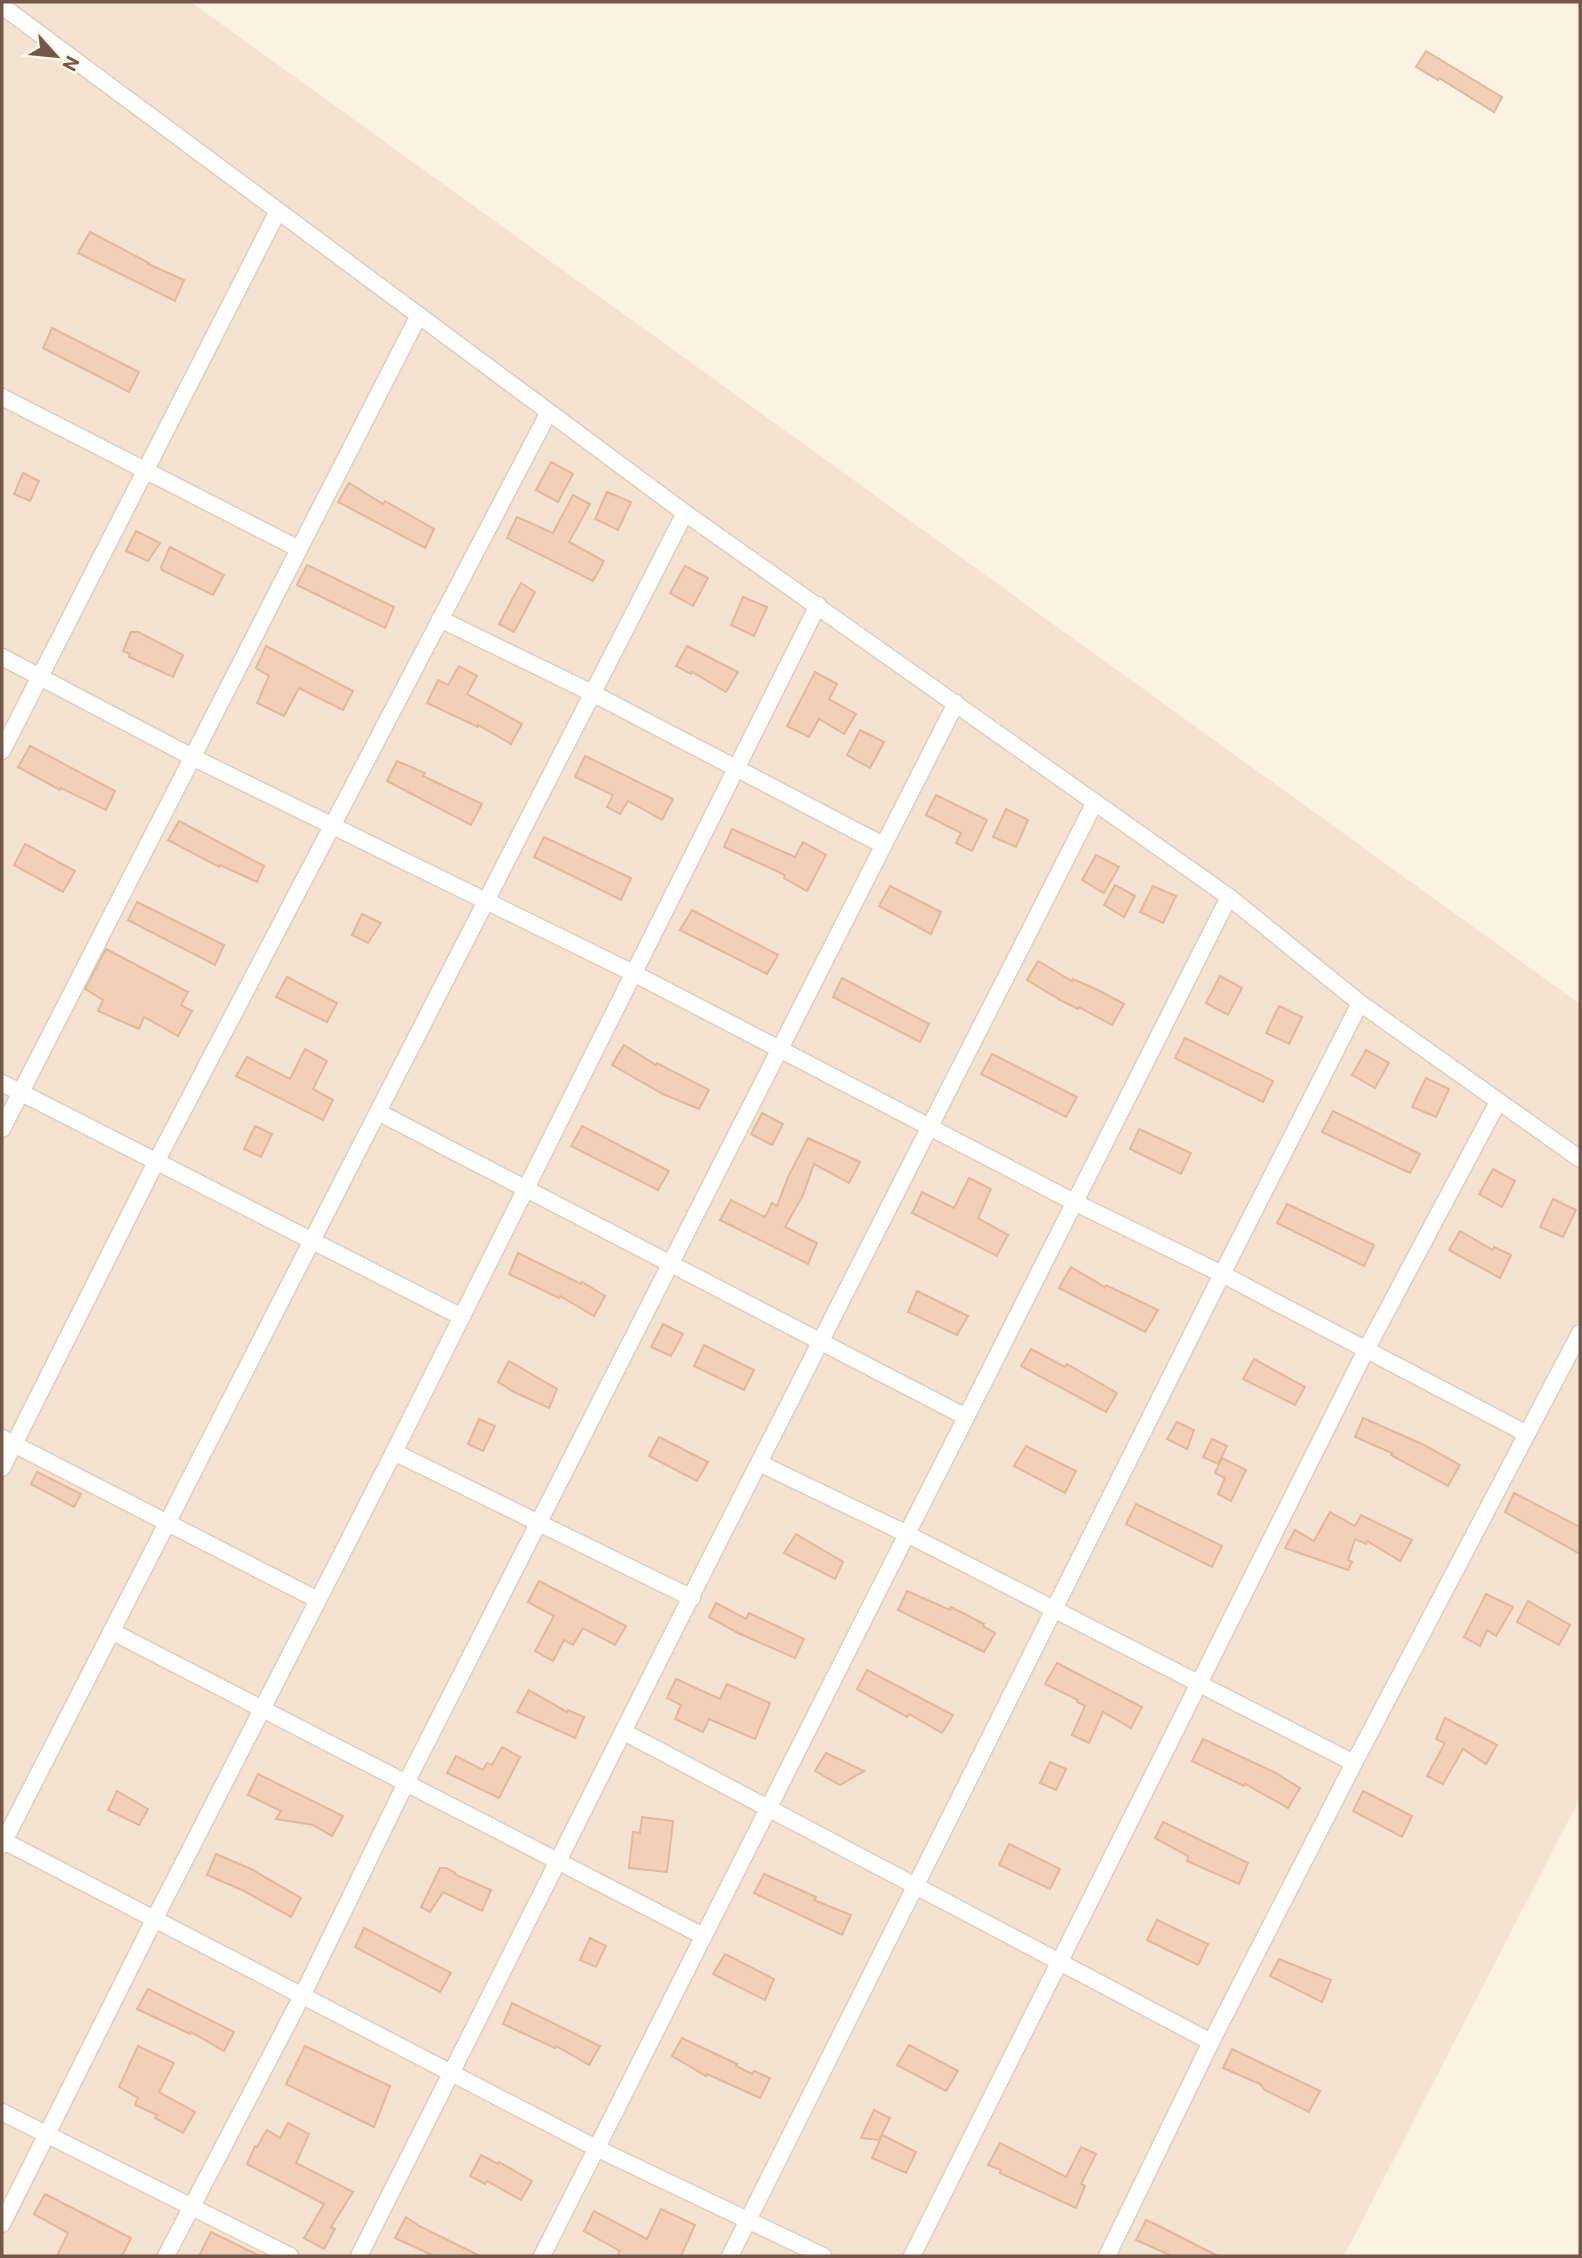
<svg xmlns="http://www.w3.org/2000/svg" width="1582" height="2258" font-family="Roboto,sans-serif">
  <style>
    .residential { fill: #f4e3d0 }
    .building { fill: #f1cfb9; stroke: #e4b69a; stroke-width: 2 }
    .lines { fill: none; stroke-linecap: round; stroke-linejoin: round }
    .minor-casing { stroke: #e0cebd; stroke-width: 19 }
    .minor { stroke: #fff; stroke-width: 16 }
  </style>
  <rect width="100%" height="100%" fill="#fcf2e1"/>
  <polygon class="residential" points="2,2 191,2 1580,1004 1580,1798 1344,2256 2,2256"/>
  <g class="building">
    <polygon points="1426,51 1502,97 1494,112 1439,78 1438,80 1416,67"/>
    <polygon points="90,232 149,263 148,264 184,280 175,301 78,253"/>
    <polygon points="52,328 139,372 129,392 43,348"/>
    <polygon points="551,462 573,474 558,502 536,490"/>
    <polygon points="23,473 39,481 30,501 14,494"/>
    <polygon points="349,483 383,504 385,501 434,529 425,548 338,502"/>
    <polygon points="607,492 631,502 618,530 595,519"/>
    <polygon points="573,495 590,504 569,542 604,561 593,581 507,538 517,517 553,533"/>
    <polygon points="136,531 160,543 148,561 126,551"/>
    <polygon points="170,547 224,575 213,595 162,570 161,567"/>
    <polygon points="307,565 394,607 385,628 297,585"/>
    <polygon points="685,566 708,578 693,606 670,593"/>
    <polygon points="521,583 535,592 514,632 499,624"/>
    <polygon points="743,597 767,607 754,636 731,625"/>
    <polygon points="131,632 138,632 183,655 173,677 129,657 130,654 123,651"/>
    <polygon points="266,646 353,691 343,710 299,688 284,716 257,703 269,676 256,668"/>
    <polygon points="687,646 738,672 726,692 692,672 691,674 676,666"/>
    <polygon points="459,666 477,676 467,694 522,724 511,744 478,725 478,727 427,703 438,680 448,685"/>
    <polygon points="815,672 837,684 829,699 856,714 844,734 819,719 809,737 787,726"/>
    <polygon points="860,730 884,742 870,768 847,755"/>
    <polygon points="30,746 115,791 106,810 61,788 60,790 18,767"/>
    <polygon points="585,756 673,799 662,820 628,801 620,814 607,807 613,795 575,777"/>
    <polygon points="397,761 425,773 423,776 482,804 471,825 387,781"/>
    <polygon points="936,795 987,820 972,851 956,843 961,833 926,815"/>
    <polygon points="1006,809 1028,820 1016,847 993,837"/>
    <polygon points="179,821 264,866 257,882 220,865 219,867 168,840"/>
    <polygon points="732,829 795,857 803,842 826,855 807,891 784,878 785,875 724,847"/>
    <polygon points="544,837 631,878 621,900 534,857"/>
    <polygon points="25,844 75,871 63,892 14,865"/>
    <polygon points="1096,855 1119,867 1104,893 1082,880"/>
    <polygon points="1115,885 1135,896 1124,917 1104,905"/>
    <polygon points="890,886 941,912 931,934 879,906"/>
    <polygon points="1153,886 1176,896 1163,923 1140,912"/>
    <polygon points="137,902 224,945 215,965 128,920"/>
    <polygon points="692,910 778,955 767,974 680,930"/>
    <polygon points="362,914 381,923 368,943 352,935"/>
    <polygon points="106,949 188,992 181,1005 192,1011 178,1036 144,1017 139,1029 98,1011 103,1000 85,989"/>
    <polygon points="1038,961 1072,981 1073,979 1100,991 1124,1004 1112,1025 1079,1007 1078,1009 1062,1001 1027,980"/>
    <polygon points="1220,976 1242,988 1228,1015 1206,1003"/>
    <polygon points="287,977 337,1003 327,1022 276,997"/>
    <polygon points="842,978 929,1024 920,1042 833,997"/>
    <polygon points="1279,1006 1302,1017 1289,1044 1266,1033"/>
    <polygon points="1185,1038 1273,1081 1263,1102 1175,1058"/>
    <polygon points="624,1045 656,1065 657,1063 709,1090 699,1109 663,1094 612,1065"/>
    <polygon points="305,1049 327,1061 313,1089 333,1100 323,1120 236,1076 247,1057 290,1079"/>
    <polygon points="1366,1050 1389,1063 1375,1088 1352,1075"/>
    <polygon points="992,1054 1077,1097 1066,1117 981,1074"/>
    <polygon points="1426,1078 1449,1089 1436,1117 1412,1107"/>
    <polygon points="1333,1111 1420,1154 1410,1173 1322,1132"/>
    <polygon points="762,1113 783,1124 772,1145 751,1134"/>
    <polygon points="255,1126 272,1134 261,1157 244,1149"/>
    <polygon points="582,1126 669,1171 658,1190 571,1146"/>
    <polygon points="1139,1129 1191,1153 1181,1174 1130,1149"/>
    <polygon points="808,1138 860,1162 849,1183 814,1164 803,1195 785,1227 817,1243 808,1264 720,1220 731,1200 765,1217 772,1203 777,1206 788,1177"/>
    <polygon points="1493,1169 1515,1181 1502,1207 1479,1194"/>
    <polygon points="969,1178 991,1189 978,1218 1008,1235 997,1256 912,1213 922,1192 954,1208"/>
    <polygon points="1553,1199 1576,1210 1563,1237 1540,1227"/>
    <polygon points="1287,1204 1374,1245 1364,1266 1277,1223"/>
    <polygon points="1460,1231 1493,1250 1494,1247 1511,1255 1500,1278 1449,1250"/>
    <polygon points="518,1253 581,1284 582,1282 605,1296 594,1316 560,1296 559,1298 509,1274"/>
    <polygon points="1071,1267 1105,1287 1106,1285 1158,1310 1145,1332 1059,1288"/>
    <polygon points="917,1291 968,1316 957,1335 908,1312"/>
    <polygon points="663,1324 683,1334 671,1356 651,1347"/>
    <polygon points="704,1345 754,1370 744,1390 694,1366"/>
    <polygon points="1031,1349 1065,1367 1067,1364 1117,1393 1106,1412 1021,1366"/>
    <polygon points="1254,1359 1305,1387 1295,1405 1243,1379"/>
    <polygon points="509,1361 557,1389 549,1408 514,1392 498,1382"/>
    <polygon points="1363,1418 1422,1444 1460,1465 1448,1486 1391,1455 1392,1453 1355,1437"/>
    <polygon points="479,1419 495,1426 483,1451 468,1444"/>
    <polygon points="1177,1422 1194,1430 1187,1449 1167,1439"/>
    <polygon points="659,1437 708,1462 697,1481 649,1456"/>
    <polygon points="1212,1439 1227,1446 1218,1464 1203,1457"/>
    <polygon points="1026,1446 1076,1471 1065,1493 1014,1466"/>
    <polygon points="1222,1458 1246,1470 1231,1501 1218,1494 1225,1478 1215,1473"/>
    <polygon points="37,1472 81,1494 74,1507 31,1484"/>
    <polygon points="1514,1493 1580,1527 1580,1554 1505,1512"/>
    <polygon points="1136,1504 1222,1546 1212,1567 1126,1524"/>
    <polygon points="1330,1512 1355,1526 1361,1515 1412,1540 1400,1561 1367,1541 1366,1544 1355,1539 1348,1560 1352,1562 1348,1570 1285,1548 1295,1530 1314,1541"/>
    <polygon points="796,1534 843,1562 835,1579 784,1553"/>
    <polygon points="539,1581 626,1626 615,1645 583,1628 573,1645 564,1640 553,1661 535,1651 554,1616 528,1602"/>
    <polygon points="907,1591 950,1610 951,1607 984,1624 983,1626 995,1633 984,1652 898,1610"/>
    <polygon points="1486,1594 1513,1607 1496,1636 1487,1630 1480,1646 1464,1637"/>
    <polygon points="1528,1601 1570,1625 1559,1645 1517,1622"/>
    <polygon points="716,1603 746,1619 749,1613 804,1639 795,1658 738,1633 709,1617"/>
    <polygon points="1057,1663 1142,1707 1131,1728 1103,1712 1089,1743 1072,1735 1085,1706 1077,1702 1078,1700 1045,1684"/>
    <polygon points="867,1670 953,1715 942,1733 909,1714 907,1717 857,1689"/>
    <polygon points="676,1679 720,1699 727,1684 770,1703 755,1739 709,1719 703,1732 675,1719 681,1705 667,1698"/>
    <polygon points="529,1690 567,1712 568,1710 584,1717 575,1738 517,1712"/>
    <polygon points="1445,1718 1497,1745 1486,1764 1463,1749 1443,1784 1427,1776 1445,1743 1436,1739"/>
    <polygon points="1203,1739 1274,1772 1300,1788 1288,1808 1245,1784 1244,1786 1192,1761"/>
    <polygon points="502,1747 520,1757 499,1798 447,1773 456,1756 483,1770 487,1763 492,1765"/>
    <polygon points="826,1753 864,1771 840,1785 815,1771"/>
    <polygon points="1050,1762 1066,1769 1056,1790 1040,1783"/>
    <polygon points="258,1774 343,1816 332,1836 313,1825 276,1819 281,1811 248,1795"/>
    <polygon points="117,1791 148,1809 139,1825 108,1810"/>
    <polygon points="1363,1791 1412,1816 1402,1837 1353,1811"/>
    <polygon points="642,1817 673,1821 667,1872 629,1868 633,1832 640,1833"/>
    <polygon points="1163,1822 1248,1863 1239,1884 1187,1861 1188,1856 1155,1838"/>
    <polygon points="1009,1844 1060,1869 1050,1889 999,1865"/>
    <polygon points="216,1854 251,1869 301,1898 291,1917 242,1890 207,1875"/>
    <polygon points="440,1868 446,1868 455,1873 454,1874 491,1890 482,1911 443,1892 430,1912 421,1907"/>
    <polygon points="764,1874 816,1897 814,1900 851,1915 842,1935 754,1893"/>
    <polygon points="1157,1920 1208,1944 1198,1965 1147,1940"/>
    <polygon points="364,1928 451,1973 440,1992 355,1947"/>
    <polygon points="590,1938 606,1946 596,1967 580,1960"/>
    <polygon points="725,1954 774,1979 765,2000 713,1974"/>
    <polygon points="1279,1959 1331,1980 1322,2002 1270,1976"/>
    <polygon points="148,1989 234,2032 224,2051 191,2032 190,2034 137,2009"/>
    <polygon points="512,2003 600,2046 589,2065 556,2046 555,2048 503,2024"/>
    <polygon points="682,2038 737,2064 736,2066 752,2074 754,2071 770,2078 760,2098 707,2074 706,2076 672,2056"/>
    <polygon points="909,2045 958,2071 946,2091 897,2065"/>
    <polygon points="138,2046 174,2063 159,2092 195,2112 183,2133 155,2118 157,2115 135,2105 138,2098 119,2087"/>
    <polygon points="305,2046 390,2086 374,2127 286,2084"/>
    <polygon points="1232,2049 1320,2091 1309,2112 1265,2090 1260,2084 1223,2068"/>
    <polygon points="874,2110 890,2118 879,2140 861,2138"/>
    <polygon points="288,2123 309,2134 296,2163 353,2192 331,2227 335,2229 324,2249 304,2238 324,2204 247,2164 255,2146 257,2147 267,2130 280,2138"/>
    <polygon points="882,2135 916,2152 906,2173 872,2158"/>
    <polygon points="1000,2143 1066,2177 1081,2147 1096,2154 1081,2184 1085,2186 1076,2208 1000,2173 1001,2170 988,2165"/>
    <polygon points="481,2155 498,2164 499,2162 532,2181 521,2200 487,2181 485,2184 470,2176"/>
    <polygon points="45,2194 131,2238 122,2256 57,2256 68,2233 34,2214"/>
    <polygon points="661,2209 695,2225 681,2256 617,2256 620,2251 584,2231 594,2211 647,2239"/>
    <polygon points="406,2217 419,2226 480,2256 434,2256 395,2238"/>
    <polygon points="1146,2220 1157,2225 1218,2256 1172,2256 1136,2240"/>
    <polygon points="211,2232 260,2256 199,2256"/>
  </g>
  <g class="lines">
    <g class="minor-casing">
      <g id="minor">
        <polyline points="2,6 685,513 1229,897 1360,1003 1580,1159"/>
        <polyline points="2,397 299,549"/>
        <polyline points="440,619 592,693 883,845"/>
        <polyline points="2,657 192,757 633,973 1074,1202 1222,1274 1527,1434"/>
        <polyline points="2,751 278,211"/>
        <polyline points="2,1083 462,1317"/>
        <polyline points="378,1112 966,1417"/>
        <polyline points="2,1129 419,315"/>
        <polyline points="2,1438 318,1600"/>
        <polyline points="394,1452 692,1598"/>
        <polyline points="759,1463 907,1534 1354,1763"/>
        <polyline points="2,1468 156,1162 549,412"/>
        <polyline points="113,1632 703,1936"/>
        <polyline points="624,1732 1211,2042"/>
        <polyline points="2,1840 596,2148 823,2256"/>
        <polyline points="2,1845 685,513"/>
        <polyline points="2,2112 290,2256"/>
        <polyline points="2,2224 155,1918 394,1452 818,605"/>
        <polyline points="166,2256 302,1996 406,1783 956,703"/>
        <path d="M359 2256C604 1771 846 1285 1095 802"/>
        <polyline points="542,2256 1229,897"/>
        <polyline points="730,2256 1222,1274 1360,1003"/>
        <polyline points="912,2256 1366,1350 1498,1102"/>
        <polyline points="1107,2256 1211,2042 1354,1763 1580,1333"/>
      </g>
    </g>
    <use href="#minor" class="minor"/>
  </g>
  <rect width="1582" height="2258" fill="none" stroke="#735748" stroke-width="7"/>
  <g transform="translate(56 56) rotate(117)" stroke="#fff6e7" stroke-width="5" paint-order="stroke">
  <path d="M0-5L12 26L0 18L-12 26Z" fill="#735748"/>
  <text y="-10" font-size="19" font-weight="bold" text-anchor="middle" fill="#735748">N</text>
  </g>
</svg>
